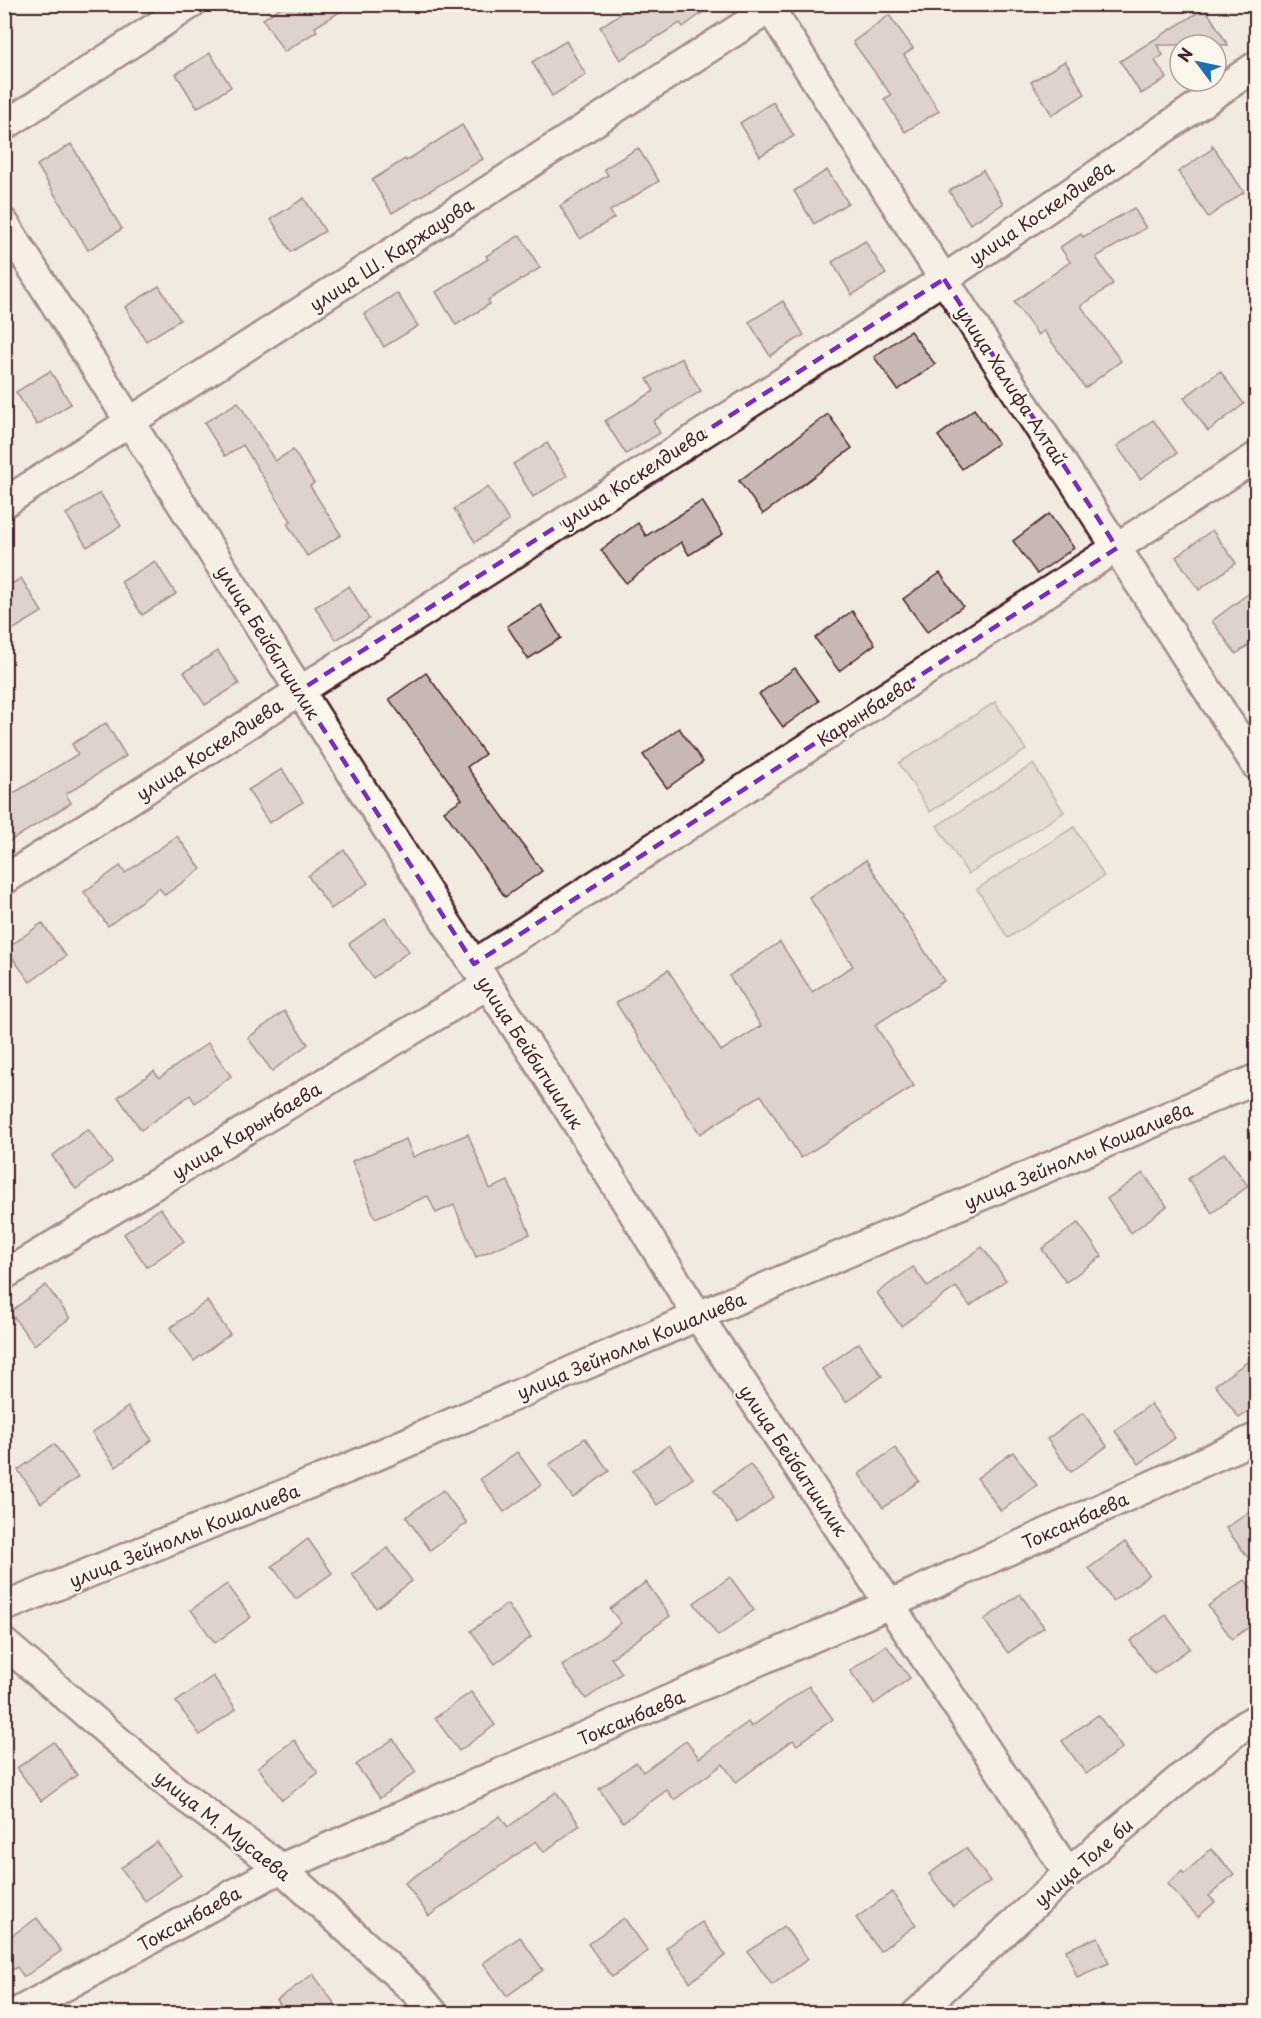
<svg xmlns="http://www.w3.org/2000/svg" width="1261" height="2018" font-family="'Playpen Sans',sans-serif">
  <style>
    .green { fill: #d8ccc6; stroke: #917678; stroke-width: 1.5 }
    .building { fill: #c8b8b3; stroke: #4a1f2b; stroke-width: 1.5 }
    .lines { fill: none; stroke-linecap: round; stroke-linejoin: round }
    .minor-casing { stroke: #4a1f2b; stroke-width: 33 }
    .minor { stroke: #fbf7ec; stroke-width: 28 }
    .marked { fill: none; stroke: #7b2cbf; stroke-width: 4.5; stroke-dasharray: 12 8; stroke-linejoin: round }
    .labels { text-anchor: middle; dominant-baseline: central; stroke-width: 4.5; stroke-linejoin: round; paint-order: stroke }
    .street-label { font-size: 18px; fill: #4a1f2b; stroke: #fbf7ec }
  </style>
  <rect width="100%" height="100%" fill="#f0eae0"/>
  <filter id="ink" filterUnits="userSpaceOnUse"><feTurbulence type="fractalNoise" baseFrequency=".0167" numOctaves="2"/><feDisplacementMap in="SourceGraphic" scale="12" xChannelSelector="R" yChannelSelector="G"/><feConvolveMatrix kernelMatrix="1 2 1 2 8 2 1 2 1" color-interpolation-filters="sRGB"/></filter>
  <g filter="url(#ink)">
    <g class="green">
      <polygon points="995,702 1026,750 930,812 899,763"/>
      <polygon points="1033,764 1064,812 968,874 937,826"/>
      <polygon points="1074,827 1104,876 1008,938 977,889"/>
    </g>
    <g class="building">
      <polygon points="286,4 353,4 315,27 317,31 284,52 263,19"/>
      <polygon points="635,4 714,4 683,27 680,23 620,60 600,27"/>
      <polygon points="1205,8 1228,45 1157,45 1163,55 1155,61 1167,78 1141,94 1120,61"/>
      <polygon points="889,15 913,48 904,55 939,111 905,132 884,99 891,95 853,42"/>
      <polygon points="566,41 586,75 552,96 532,62"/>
      <polygon points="210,53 231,87 197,108 176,74"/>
      <polygon points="1065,61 1085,94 1052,115 1031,82"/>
      <polygon points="773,102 794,136 760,156 740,123"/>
      <polygon points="462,125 483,159 392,213 372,180 405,159 406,161"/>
      <polygon points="71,144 122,229 88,250 37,165"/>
      <polygon points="1212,145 1244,192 1208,217 1178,172 1212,149"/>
      <polygon points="638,148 659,181 610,211 614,218 580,239 560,206 608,175 604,169"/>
      <polygon points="827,170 848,203 814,224 794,191"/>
      <polygon points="983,170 1003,204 970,224 949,191"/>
      <polygon points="304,198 325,231 291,252 271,219"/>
      <polygon points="1134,208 1146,228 1096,257 1113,284 1081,306 1121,361 1085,388 1044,331 1038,335 1014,302 1070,262 1060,247 1081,234 1083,237"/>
      <polygon points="520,235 540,268 488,300 490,304 456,325 436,292 488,259 486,256"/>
      <polygon points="865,241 886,274 852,295 832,262"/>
      <polygon points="159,286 180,320 146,341 125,307"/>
      <polygon points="397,293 418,326 384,347 364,314"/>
      <polygon points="783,301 804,335 770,356 749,322"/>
      <polygon points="910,331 935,364 898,390 874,357"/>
      <polygon points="681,358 701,391 653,421 660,433 626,454 605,421 654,391 647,379"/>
      <polygon points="50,371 71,404 37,425 16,392"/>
      <polygon points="1220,371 1244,404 1208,431 1184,398"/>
      <polygon points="238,402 275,461 293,450 314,483 310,486 341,535 307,556 287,523 291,521 243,445 225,456 204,423"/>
      <polygon points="974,409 998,443 962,469 938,436"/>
      <polygon points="828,414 852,448 763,514 739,481"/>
      <polygon points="1153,420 1177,453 1140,479 1117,446"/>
      <polygon points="547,443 567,476 533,497 513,464"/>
      <polygon points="488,487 509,521 475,542 454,509"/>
      <polygon points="100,493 121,526 87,547 66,514"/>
      <polygon points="702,501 723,534 689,555 681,542 626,583 601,550 638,523 646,536"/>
      <polygon points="1049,514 1074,548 1037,574 1013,541"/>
      <polygon points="1212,530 1236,563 1199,590 1176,557"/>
      <polygon points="155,561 176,594 142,615 121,582"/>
      <polygon points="940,573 963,606 927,632 903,599"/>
      <polygon points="21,578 42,612 4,635 4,589"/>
      <polygon points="349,586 369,619 336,640 315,607"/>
      <polygon points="1248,594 1257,606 1257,639 1236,654 1212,621"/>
      <polygon points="541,605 561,638 528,659 507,626"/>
      <polygon points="852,611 875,644 839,671 815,638"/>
      <polygon points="218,651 239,684 205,705 184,672"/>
      <polygon points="795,668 819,701 783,727 759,694"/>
      <polygon points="426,673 485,754 467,767 542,871 505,897 444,811 462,799 389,699"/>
      <polygon points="106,723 126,756 66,794 71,803 4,845 4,799 78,754 72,744"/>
      <polygon points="679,728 703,762 667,788 643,755"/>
      <polygon points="282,769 303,802 269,823 248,790"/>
      <polygon points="177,836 201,869 165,895 159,888 108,926 84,892 120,866 125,873"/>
      <polygon points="344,850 368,883 331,909 308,876"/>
      <polygon points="866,860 944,981 875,1025 914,1086 801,1158 761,1095 700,1134 616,1003 668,970 721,1051 761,1026 729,976 780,942 812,992 853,966 809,897"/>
      <polygon points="385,918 409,951 373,978 349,944"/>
      <polygon points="42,923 66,956 30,982 6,949"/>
      <polygon points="284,1011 308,1044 272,1071 248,1038"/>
      <polygon points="208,1043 231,1076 195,1103 190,1095 141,1130 118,1097 154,1071 159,1078"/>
      <polygon points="88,1129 112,1162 76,1189 52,1156"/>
      <polygon points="468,1134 490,1189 508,1181 530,1234 476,1257 454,1205 436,1213 428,1196 375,1218 352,1161 406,1139 413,1157"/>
      <polygon points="1224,1153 1248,1186 1212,1213 1188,1179"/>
      <polygon points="1143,1173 1167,1206 1131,1233 1107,1199"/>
      <polygon points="160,1208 184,1241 147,1267 124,1234"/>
      <polygon points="1078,1223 1102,1256 1066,1282 1042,1249"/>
      <polygon points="982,1247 1006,1280 970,1306 956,1287 901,1326 877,1293 913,1267 928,1287"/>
      <polygon points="46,1285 70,1318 34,1345 10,1312"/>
      <polygon points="207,1301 230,1334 194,1361 170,1328"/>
      <polygon points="859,1343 882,1376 846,1402 822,1369"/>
      <polygon points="1257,1355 1257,1406 1239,1418 1215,1385"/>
      <polygon points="1151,1404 1175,1438 1139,1464 1115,1431"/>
      <polygon points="128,1407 152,1440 116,1467 92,1433"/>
      <polygon points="1083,1413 1107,1446 1071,1472 1047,1439"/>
      <polygon points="585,1438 609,1471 573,1498 549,1465"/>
      <polygon points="54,1444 78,1477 41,1503 18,1470"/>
      <polygon points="669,1445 693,1478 657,1505 633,1471"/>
      <polygon points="895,1448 919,1481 883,1508 859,1474"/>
      <polygon points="517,1452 541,1485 504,1512 480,1479"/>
      <polygon points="1013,1452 1037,1485 1001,1511 977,1478"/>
      <polygon points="750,1464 774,1497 738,1524 714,1491"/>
      <polygon points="443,1490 467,1523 430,1550 406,1517"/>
      <polygon points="1257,1507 1257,1570 1226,1528"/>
      <polygon points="308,1539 332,1573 296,1599 272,1566"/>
      <polygon points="1125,1542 1149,1575 1113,1601 1089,1568"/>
      <polygon points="388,1548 412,1581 376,1608 352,1574"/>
      <polygon points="730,1577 754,1610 718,1636 694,1603"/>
      <polygon points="1245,1580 1257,1596 1257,1621 1232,1639 1208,1606"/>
      <polygon points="646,1582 670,1616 611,1658 622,1673 586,1699 562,1666 621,1623 610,1609"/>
      <polygon points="227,1584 251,1617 215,1643 191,1610"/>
      <polygon points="1020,1594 1044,1627 1008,1653 984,1620"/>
      <polygon points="507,1604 531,1637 495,1664 471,1631"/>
      <polygon points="1166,1615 1190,1648 1154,1674 1130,1641"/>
      <polygon points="886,1645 910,1678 874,1704 850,1671"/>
      <polygon points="213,1676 236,1709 200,1735 176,1702"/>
      <polygon points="809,1686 833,1719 797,1745 793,1740 736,1782 723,1764 674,1800 667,1790 623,1822 599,1789 636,1762 643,1772 686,1741 699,1758 748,1722 751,1727"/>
      <polygon points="471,1692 495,1725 459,1751 435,1718"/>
      <polygon points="1098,1715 1122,1748 1086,1774 1062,1741"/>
      <polygon points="393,1739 416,1772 380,1798 356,1765"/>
      <polygon points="294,1740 318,1773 282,1800 258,1767"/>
      <polygon points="54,1742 77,1775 41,1801 17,1768"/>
      <polygon points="556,1792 580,1825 544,1852 536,1841 429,1916 405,1883 500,1816 508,1827"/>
      <polygon points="157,1842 181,1875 145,1901 121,1868"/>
      <polygon points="966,1848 990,1881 953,1907 929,1874"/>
      <polygon points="1211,1849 1234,1874 1209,1896 1215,1902 1198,1917 1167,1884 1182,1871 1184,1874"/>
      <polygon points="892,1892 916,1925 880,1951 856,1918"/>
      <polygon points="37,1918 61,1951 24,1977 17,1967 4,1976 4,1941"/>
      <polygon points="624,1918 648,1951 612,1977 588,1944"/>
      <polygon points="702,1922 726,1955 690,1982 666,1948"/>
      <polygon points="784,1926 808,1959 772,1985 748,1952"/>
      <polygon points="520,1937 543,1970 507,1996 483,1963"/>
      <polygon points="1098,1937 1109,1963 1077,1977 1066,1950"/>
      <polygon points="313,1974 337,2007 328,2013 286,2013 277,2000"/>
    </g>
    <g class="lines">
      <g class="minor-casing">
        <g id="minor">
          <polyline points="767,4 1256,765"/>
          <polyline points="4,126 191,4"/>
          <polyline points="4,223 448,925 540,1064 698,1316 1068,1873"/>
          <polyline points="4,503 777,4"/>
          <polyline points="4,880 944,279 1256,66"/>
          <polyline points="474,964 1256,457"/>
          <polyline points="4,1275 487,985"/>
          <polyline points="4,1607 346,1469 698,1316 1256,1079"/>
          <polyline points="4,1643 179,1793 281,1868 416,1992 434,2014"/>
          <polyline points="14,2014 281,1868 890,1604 1256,1438"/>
          <polyline points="916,2014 1068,1873 1240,1728 1256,1719"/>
        </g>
      </g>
      <use href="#minor" class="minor"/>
    </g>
  </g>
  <path d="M0 0H1261V2018H0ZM944 279 1117 548 474 964 299 691Z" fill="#f0eae0" fill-opacity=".55" fill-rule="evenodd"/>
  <path class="marked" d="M944 279 1117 548 474 964 299 691Z"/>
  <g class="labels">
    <g class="street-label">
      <text transform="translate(1041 212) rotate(-34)">улица Коскелдиева</text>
      <text transform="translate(391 254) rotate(-33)">улица Ш. Каржауова</text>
      <text transform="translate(1012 385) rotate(57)">улица Халифа Алтай</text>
      <text transform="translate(633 477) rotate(-33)">улица Коскелдиева</text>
      <text transform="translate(269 642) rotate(58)">улица Бейбитшилик</text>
      <text transform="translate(865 711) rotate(-33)">Карынбаева</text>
      <text transform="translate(209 749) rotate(-33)">улица Коскелдиева</text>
      <text transform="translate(531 1052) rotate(57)">улица Бейбитшилик</text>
      <text transform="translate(246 1130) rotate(-31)">улица Карынбаева</text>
      <text transform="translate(1078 1155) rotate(-23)">улица Зейноллы Кошалиева</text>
      <text transform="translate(631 1345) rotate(-23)">улица Зейноллы Кошалиева</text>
      <text transform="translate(794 1460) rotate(56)">улица Бейбитшилик</text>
      <text transform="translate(1075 1520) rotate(-24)">Токсанбаева</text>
      <text transform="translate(184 1535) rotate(-22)">улица Зейноллы Кошалиева</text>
      <text transform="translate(631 1717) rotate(-23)">Токсанбаева</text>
      <text transform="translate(223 1825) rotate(38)">улица М. Мусаева</text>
      <text transform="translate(1083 1862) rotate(-41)">улица Толе би</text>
      <text transform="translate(189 1918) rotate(-29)">Токсанбаева</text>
    </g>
  </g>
  <rect width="1261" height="2018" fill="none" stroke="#fbf7ec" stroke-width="24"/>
  <rect x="12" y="12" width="1237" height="1994" fill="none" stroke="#4a1f2b" stroke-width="2" filter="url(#ink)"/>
  <g transform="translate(1198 63) rotate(302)"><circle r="28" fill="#fbf7ec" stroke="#b4a19f" stroke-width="1.5"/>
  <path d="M0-4.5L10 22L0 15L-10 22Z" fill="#1f6fb2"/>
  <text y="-9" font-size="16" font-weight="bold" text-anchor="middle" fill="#4a1f2b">N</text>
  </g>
</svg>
